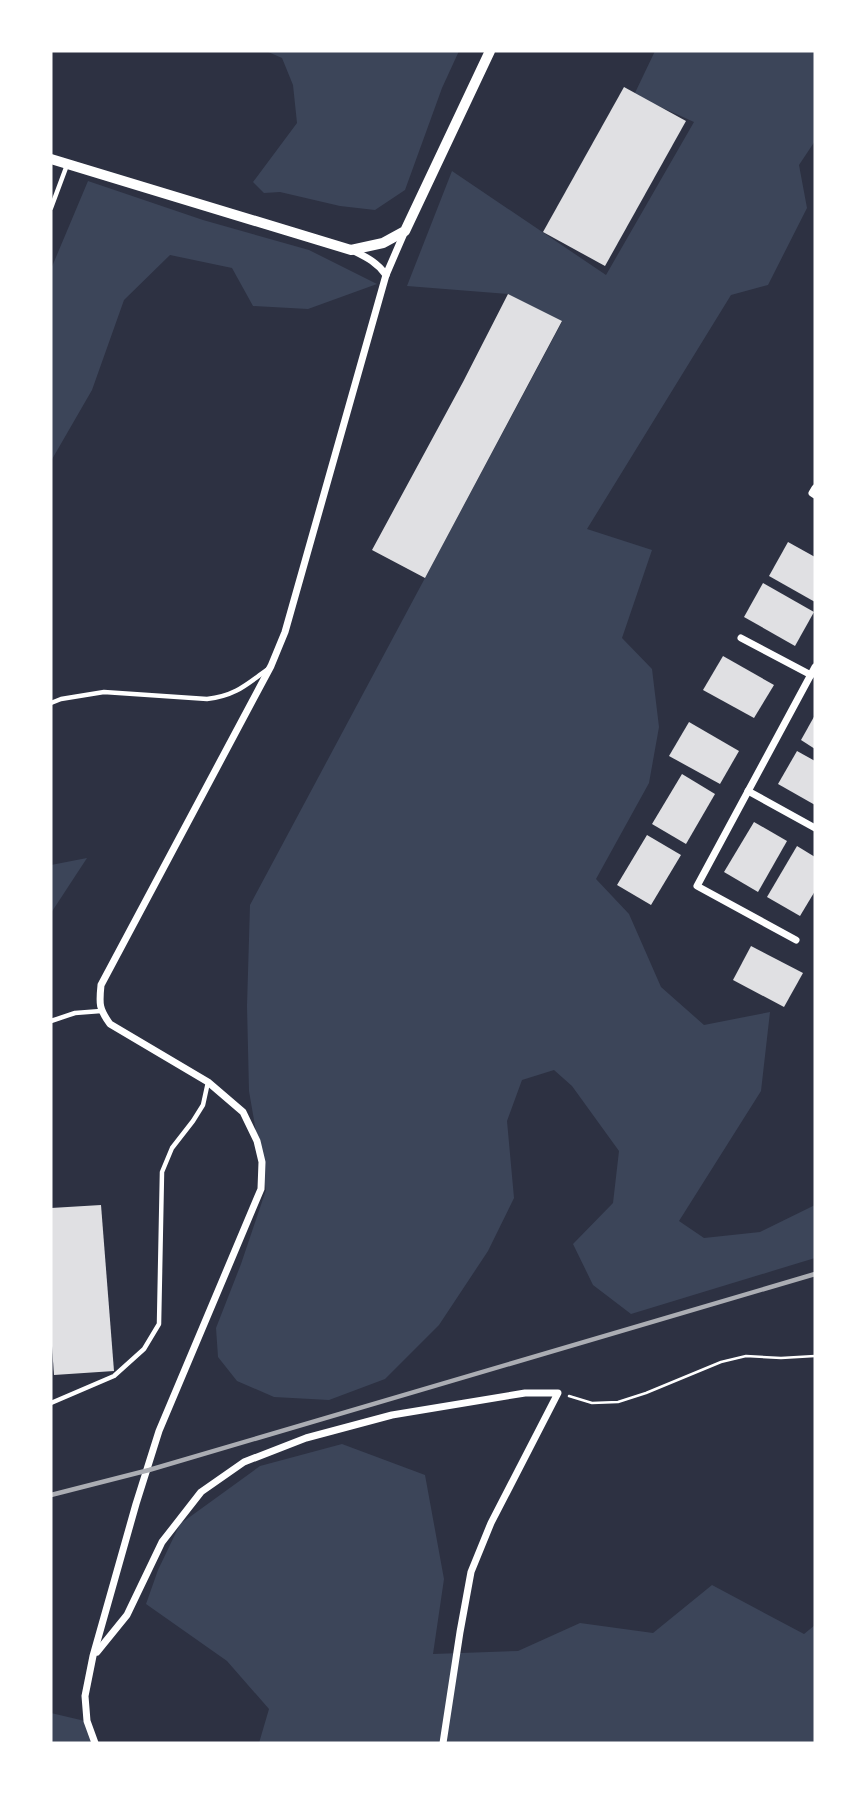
<svg xmlns="http://www.w3.org/2000/svg" width="866" height="1794" font-family="'Times New Roman',serif">
  <style>
    .green { fill: #3c4559 }
    .building { fill: #e0e0e3 }
    .lines { fill: none; stroke-linecap: round; stroke-linejoin: round }
    .path { stroke: #fff; stroke-width: 2.5 }
    .service { stroke: #fff; stroke-width: 4.5 }
    .minor { stroke: #fff; stroke-width: 7 }
    .tertiary { stroke: #fff; stroke-width: 10 }
    .rail { stroke: #abadb3; stroke-width: 4.5 }
  </style>
  <rect width="100%" height="100%" fill="#2d3142"/>
  <g class="green">
    <polygon points="266,51 459,51 442,88 405,190 375,210 340,206 280,192 264,193 253,182 297,123 293,85 282,58"/>
    <polygon points="655,51 815,51 815,141 799,165 807,208 768,285 731,295 587,529 652,550 622,638 652,669 659,727 649,783 596,879 629,914 661,987 704,1025 770,1012 761,1091 679,1221 704,1238 760,1232 815,1205 815,1258 631,1314 593,1285 573,1244 613,1203 619,1151 572,1086 554,1070 522,1080 507,1121 514,1198 488,1251 439,1325 385,1379 329,1400 274,1397 237,1381 218,1357 216,1328 241,1264 266,1190 249,1091 247,1006 250,905 562,322 508,294 407,286 452,171 606,275 694,122 634,95"/>
    <polygon points="88,181 203,220 309,250 377,284 308,309 253,306 232,268 170,255 124,300 92,390 51,461 51,269"/>
    <polygon points="87,858 51,913 51,865"/>
    <polygon points="342,1444 425,1475 444,1579 433,1654 518,1651 580,1623 653,1633 712,1585 804,1634 815,1625 815,1743 259,1743 269,1709 227,1661 146,1604 158,1570 180,1524 260,1466"/>
    <polygon points="51,1713 85,1721 93,1743 51,1743"/>
  </g>
  <g class="building">
    <polygon points="624,87 686,121 605,266 543,232"/>
    <polygon points="508,294 562,321 425,578 372,550 463,382"/>
    <polygon points="788,542 815,557 815,602 769,576"/>
    <polygon points="763,583 814,612 795,646 744,617"/>
    <polygon points="723,656 774,685 754,718 703,690"/>
    <polygon points="815,715 815,749 801,740"/>
    <polygon points="689,722 739,751 720,784 669,756"/>
    <polygon points="797,751 815,761 815,805 778,784"/>
    <polygon points="682,774 715,794 686,844 652,824"/>
    <polygon points="754,822 787,841 758,892 724,872"/>
    <polygon points="647,835 681,855 651,905 617,885"/>
    <polygon points="797,846 815,857 815,891 800,916 767,897"/>
    <polygon points="751,946 803,973 784,1007 733,980"/>
    <polygon points="101,1205 114,1371 54,1375 51,1332 51,1208"/>
  </g>
  <g class="lines">
    <polyline class="path" points="569,1396 592,1403 618,1402 646,1393 721,1362 746,1356 781,1358 815,1356"/>
    <g class="service">
      <polyline points="51,208 67,165"/>
      <path d="M51 703 61 699 104 692 207 699C235 696 246 685 268 669"/>
      <polyline points="51,1021 75,1013 101,1011"/>
      <polyline points="51,1403 114,1376 144,1349 159,1324 162,1172 172,1148 193,1121 203,1105 208,1082"/>
    </g>
    <g class="minor">
      <path d="M352 250C366 257 377 262 386 275"/>
      <polyline points="815,488 812,493 815,495"/>
      <polyline points="741,638 811,675"/>
      <polyline points="748,791 815,828"/>
      <polyline points="796,940 697,886 815,667"/>
      <polyline points="97,1652 127,1615 162,1542 201,1492 244,1462 306,1438 392,1415 525,1393 558,1393 491,1523 471,1572 460,1632 443,1743"/>
      <path d="M95 1743 87 1721 85 1696 93 1656 136 1504 159 1431 261 1189 262 1162 257 1141 243 1112 208 1082 110 1024C99 1009 99 1004 101 985L271 666 285 632 386 275 405 231"/>
    </g>
    <polyline class="tertiary" points="51,159 351,250 383,243 405,231 490,51"/>
    <polyline class="rail" points="51,1495 149,1470 815,1274"/>
  </g>
  <rect width="866" height="1794" fill="none" stroke="#ffffff" stroke-width="105"/>
</svg>
